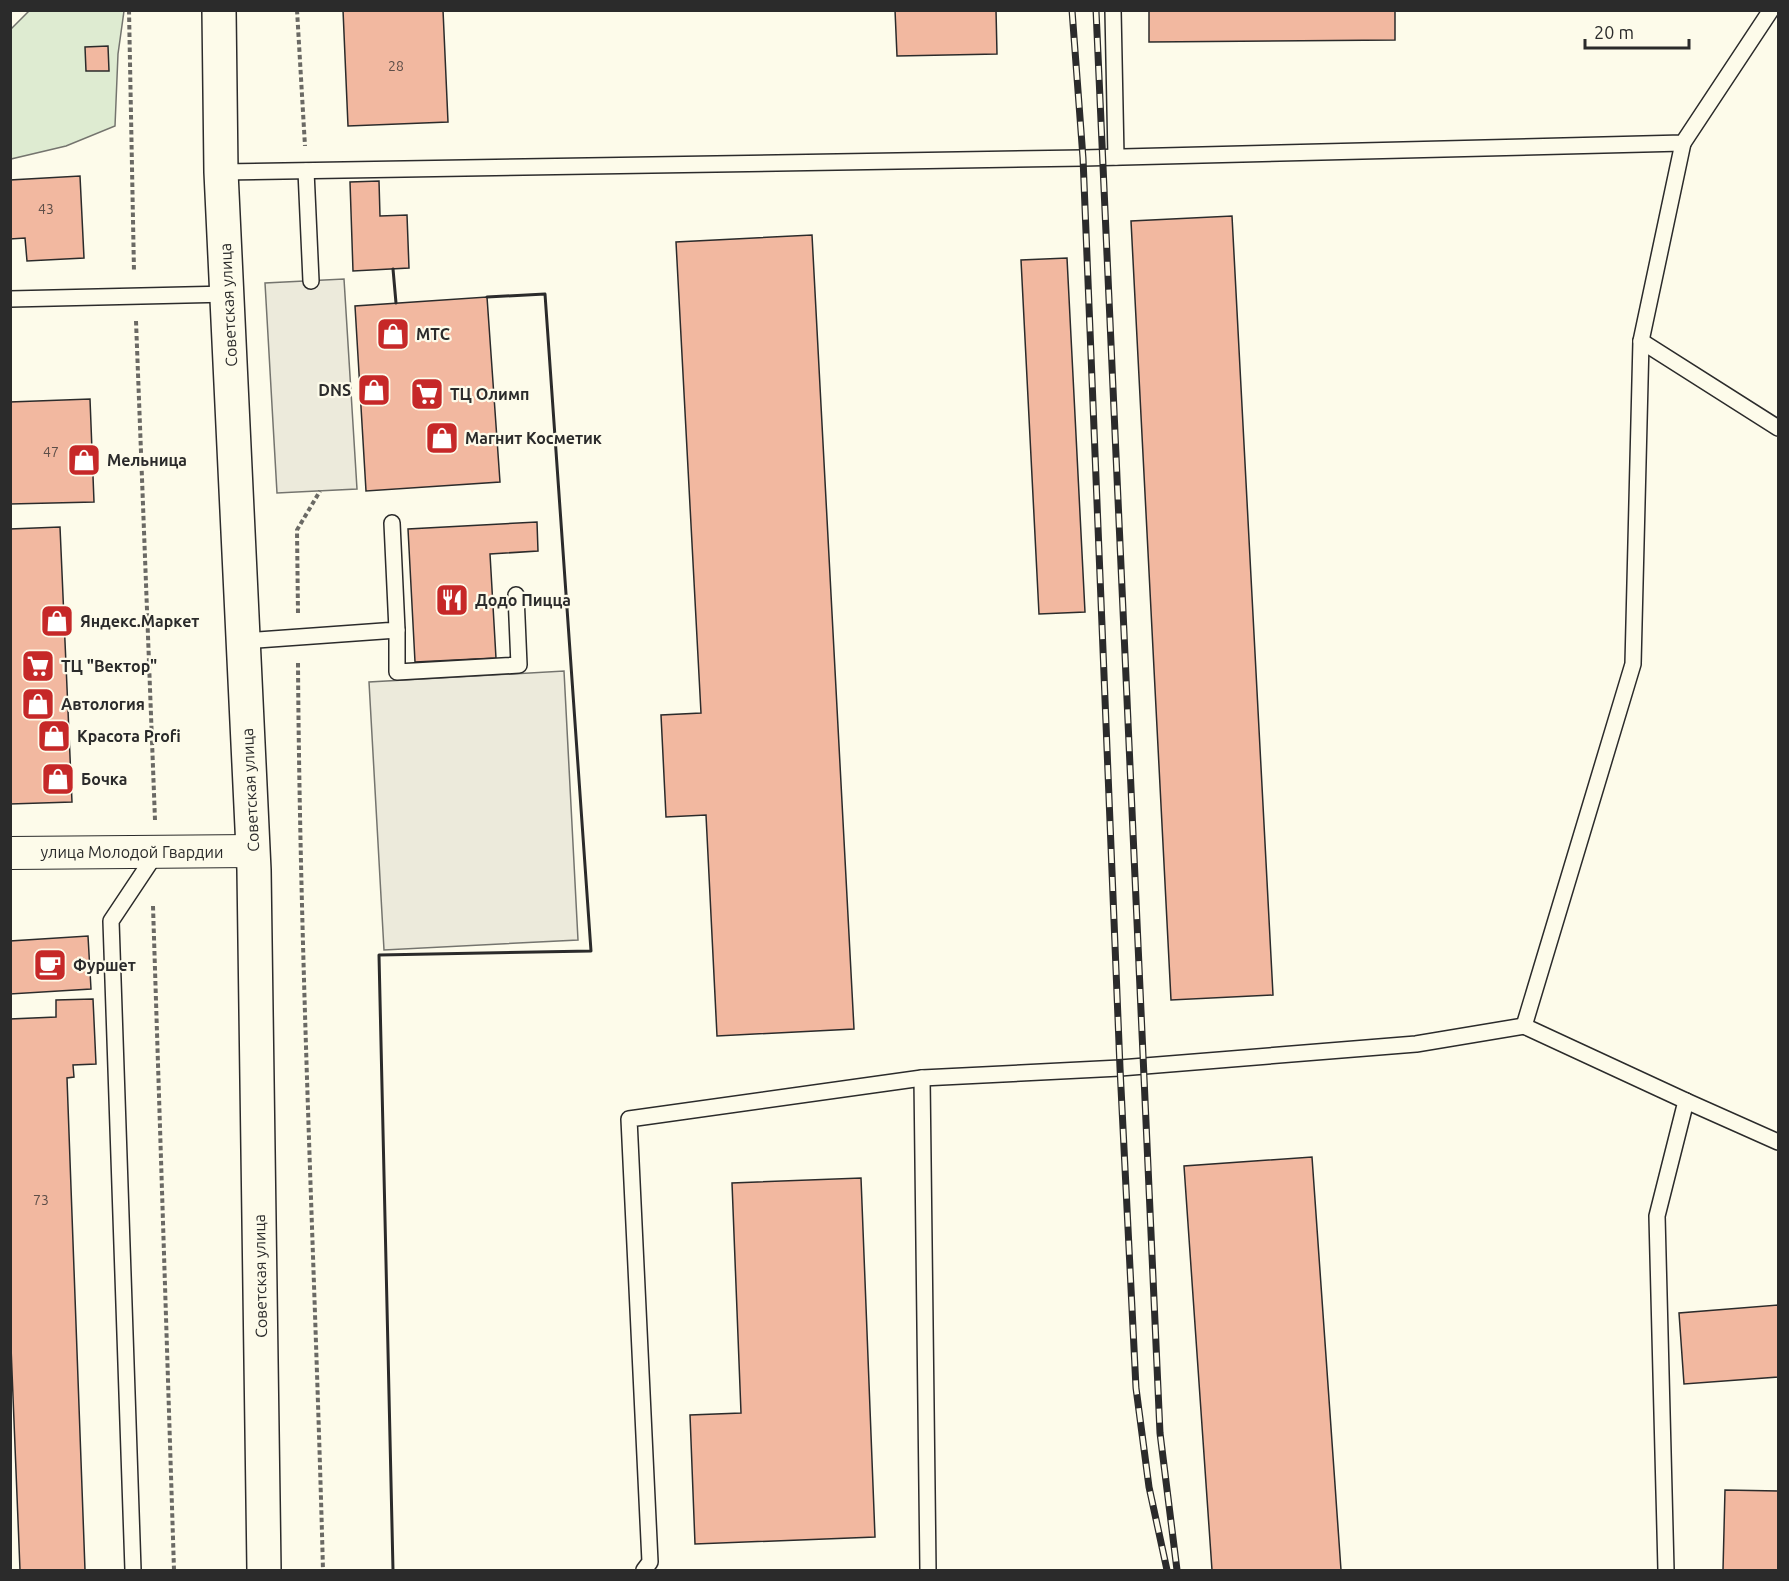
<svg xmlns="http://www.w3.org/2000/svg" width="1789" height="1581" font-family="Ubuntu,sans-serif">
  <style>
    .green { fill: #deebd1; stroke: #74746e; stroke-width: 1.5 }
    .parking { fill: #eceadb; stroke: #74746e; stroke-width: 1.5 }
    .building { fill: #f2b8a0; stroke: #2b2b2b; stroke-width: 1.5 }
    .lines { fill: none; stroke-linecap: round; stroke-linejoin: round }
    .service-casing { stroke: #2b2b2b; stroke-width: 18 }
    .minor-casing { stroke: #2b2b2b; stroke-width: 34 }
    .primary-casing { stroke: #2b2b2b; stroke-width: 36 }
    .path { stroke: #6a6964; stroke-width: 4; stroke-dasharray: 4.5 3; stroke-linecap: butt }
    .service { stroke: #fdfbea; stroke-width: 15 }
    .minor { stroke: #fdfbea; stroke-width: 32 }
    .primary { stroke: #fdfbea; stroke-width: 33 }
    .rail-casing { stroke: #2b2b2b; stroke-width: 7 }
    .rail { stroke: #fdfbea; stroke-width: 4.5; stroke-dasharray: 14; stroke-linecap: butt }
    .wall { stroke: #2b2b2b; stroke-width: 3 }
    .labels { text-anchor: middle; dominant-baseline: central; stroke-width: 4.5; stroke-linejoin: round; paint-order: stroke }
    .number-label { font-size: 14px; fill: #5d4e48 }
    .street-label { font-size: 16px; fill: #2b2b2b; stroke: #fdfbea }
    .poi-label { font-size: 16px; font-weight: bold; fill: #2b2b2b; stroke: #fdfbea; text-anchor: start }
  </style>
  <rect width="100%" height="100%" fill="#fdfbea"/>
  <polygon class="green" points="29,11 124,11 118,54 115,126 66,146 11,159 10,30"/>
  <g class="parking">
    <polygon points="344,279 357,489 277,493 265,283"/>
    <polygon points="564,671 578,940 384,950 369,682"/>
  </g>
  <g class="building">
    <polygon points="343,10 443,10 448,122 348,126"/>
    <polygon points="895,10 996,10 997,54 897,56"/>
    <polygon points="1149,10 1395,10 1395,40 1149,42"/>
    <polygon points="108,46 109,71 86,71 85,47"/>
    <polygon points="80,176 84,258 27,261 25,238 10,239 10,180"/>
    <polygon points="379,181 380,216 407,215 409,268 353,271 350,182"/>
    <polygon points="1232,216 1273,995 1171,1000 1131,221"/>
    <polygon points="812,235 854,1029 717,1036 706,815 666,817 661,715 701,713 676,242"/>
    <polygon points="1067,258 1085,612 1039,614 1021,260"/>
    <polygon points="487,297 500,482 366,491 355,306"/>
    <polygon points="90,399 94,502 10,504 10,402"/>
    <polygon points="537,522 538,551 490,554 496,658 415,662 408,529"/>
    <polygon points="60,527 72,802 10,804 10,529"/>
    <polygon points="88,936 91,989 10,994 10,941"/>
    <polygon points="93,999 96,1064 73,1065 74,1077 67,1078 85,1570 20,1570 10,1322 10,1019 56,1017 56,1000"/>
    <polygon points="1312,1157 1341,1570 1212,1570 1184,1166"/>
    <polygon points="861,1178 875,1537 695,1544 690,1415 741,1413 732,1183"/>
    <polygon points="1778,1305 1778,1377 1684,1384 1679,1313"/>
    <polygon points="1725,1490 1778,1491 1778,1570 1723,1570"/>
  </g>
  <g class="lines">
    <g class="service-casing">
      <g id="service">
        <polyline points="1113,10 1116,157"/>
        <polyline points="306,171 311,281"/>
        <polyline points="221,172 1083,158 1683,143 1771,10"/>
        <polyline points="10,299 229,294"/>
        <polyline points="1641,341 1778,428"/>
        <polyline points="397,630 397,672 519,665 516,595"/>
        <polyline points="243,641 397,630 392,523"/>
        <polyline points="922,1078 928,1570"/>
        <polyline points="1686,1101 1778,1142"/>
        <polyline points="133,1570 111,921 157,852"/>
        <polyline points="644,1570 650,1562 629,1119 922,1078 1120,1068 1416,1044 1524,1026"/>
        <polyline points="1666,1570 1657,1216 1686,1101 1524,1026 1633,664 1641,341 1683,143"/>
      </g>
    </g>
    <g class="minor-casing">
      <polyline id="minor" points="10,853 253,851"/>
    </g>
    <g class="primary-casing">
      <polyline id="primary" points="219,10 221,172 254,870 264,1570"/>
    </g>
    <g class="path">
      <polyline points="129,10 134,272"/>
      <polyline points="297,10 305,146"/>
      <polyline points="136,321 155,820"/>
      <polyline points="298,613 297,530 320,491"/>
      <path d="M298 663C300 965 315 1268 323 1570"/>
      <polyline points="153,906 174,1570"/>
    </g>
    <use href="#service" class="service"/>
    <use href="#minor" class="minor"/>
    <use href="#primary" class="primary"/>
    <g class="rail-casing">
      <g id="rail">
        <polyline points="1072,10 1083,158 1120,1068 1136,1388 1149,1487 1167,1570"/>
        <polyline points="1096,10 1160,1433 1177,1570"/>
      </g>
    </g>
    <use href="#rail" class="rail"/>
    <g class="wall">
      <polyline points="393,269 396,303"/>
      <polyline points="393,1570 379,955 591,951 545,294 487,297"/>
    </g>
  </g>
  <defs>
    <g id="shop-square" transform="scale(1.725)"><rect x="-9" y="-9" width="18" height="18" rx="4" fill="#c62828" stroke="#fdfbea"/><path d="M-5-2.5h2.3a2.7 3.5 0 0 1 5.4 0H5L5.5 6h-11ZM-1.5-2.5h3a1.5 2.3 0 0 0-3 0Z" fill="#fff"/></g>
    <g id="supermarket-square" transform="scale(1.725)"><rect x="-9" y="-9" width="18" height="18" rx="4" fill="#c62828" stroke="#fdfbea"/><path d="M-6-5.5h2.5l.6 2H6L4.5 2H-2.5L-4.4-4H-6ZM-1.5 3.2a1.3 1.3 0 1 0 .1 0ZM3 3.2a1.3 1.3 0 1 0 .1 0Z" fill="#fff"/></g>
    <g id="restaurant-square" transform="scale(1.725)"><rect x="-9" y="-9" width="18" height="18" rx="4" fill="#c62828" stroke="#fdfbea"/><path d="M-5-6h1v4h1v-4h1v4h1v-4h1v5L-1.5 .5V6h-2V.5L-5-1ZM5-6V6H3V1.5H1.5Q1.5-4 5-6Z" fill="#fff"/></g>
    <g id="cafe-square" transform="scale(1.725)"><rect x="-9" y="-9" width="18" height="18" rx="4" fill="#c62828" stroke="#fdfbea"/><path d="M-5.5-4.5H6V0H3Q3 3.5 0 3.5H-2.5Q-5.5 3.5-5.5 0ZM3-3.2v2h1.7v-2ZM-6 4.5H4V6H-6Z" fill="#fff"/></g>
  </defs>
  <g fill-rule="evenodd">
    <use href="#shop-square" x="393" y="334"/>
    <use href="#shop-square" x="374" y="390"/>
    <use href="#supermarket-square" x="427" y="394"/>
    <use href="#shop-square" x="442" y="438"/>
    <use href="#shop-square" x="84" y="460"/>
    <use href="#restaurant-square" x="452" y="600"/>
    <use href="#shop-square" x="57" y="621"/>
    <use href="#supermarket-square" x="38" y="666"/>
    <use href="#shop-square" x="38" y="704"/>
    <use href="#shop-square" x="54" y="736"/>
    <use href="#shop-square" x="58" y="779"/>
    <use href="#cafe-square" x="50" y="965"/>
  </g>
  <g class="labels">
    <g class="number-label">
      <text x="396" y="66">28</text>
      <text x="46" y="209">43</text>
      <text x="51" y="452">47</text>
      <text x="41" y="1200">73</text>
    </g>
    <g class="street-label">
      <text transform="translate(228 305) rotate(-93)">Советская улица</text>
      <text transform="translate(250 790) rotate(-93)">Советская улица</text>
      <text x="132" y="852">улица Молодой Гвардии</text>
      <text transform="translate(260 1276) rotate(-91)">Советская улица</text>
    </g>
    <g class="poi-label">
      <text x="416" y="334">МТС</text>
      <text x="351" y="390" text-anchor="end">DNS</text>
      <text x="450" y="394">ТЦ Олимп</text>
      <text x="465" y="438">Магнит Косметик</text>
      <text x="107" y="460">Мельница</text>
      <text x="475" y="600">Додо Пицца</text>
      <text x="80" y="621">Яндекс.Маркет</text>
      <text x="61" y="666">ТЦ "Вектор"</text>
      <text x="61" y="704">Автология</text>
      <text x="77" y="736">Красота Profi</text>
      <text x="81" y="779">Бочка</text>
      <text x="73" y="965">Фуршет</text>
    </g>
  </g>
  <rect width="1789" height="1581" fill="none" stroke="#2b2b2b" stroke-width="24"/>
  <path d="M1585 39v9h104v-9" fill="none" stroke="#2b2b2b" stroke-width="3"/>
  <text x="1594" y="39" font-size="18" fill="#2b2b2b" stroke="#fdfbea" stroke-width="4.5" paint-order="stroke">20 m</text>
</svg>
